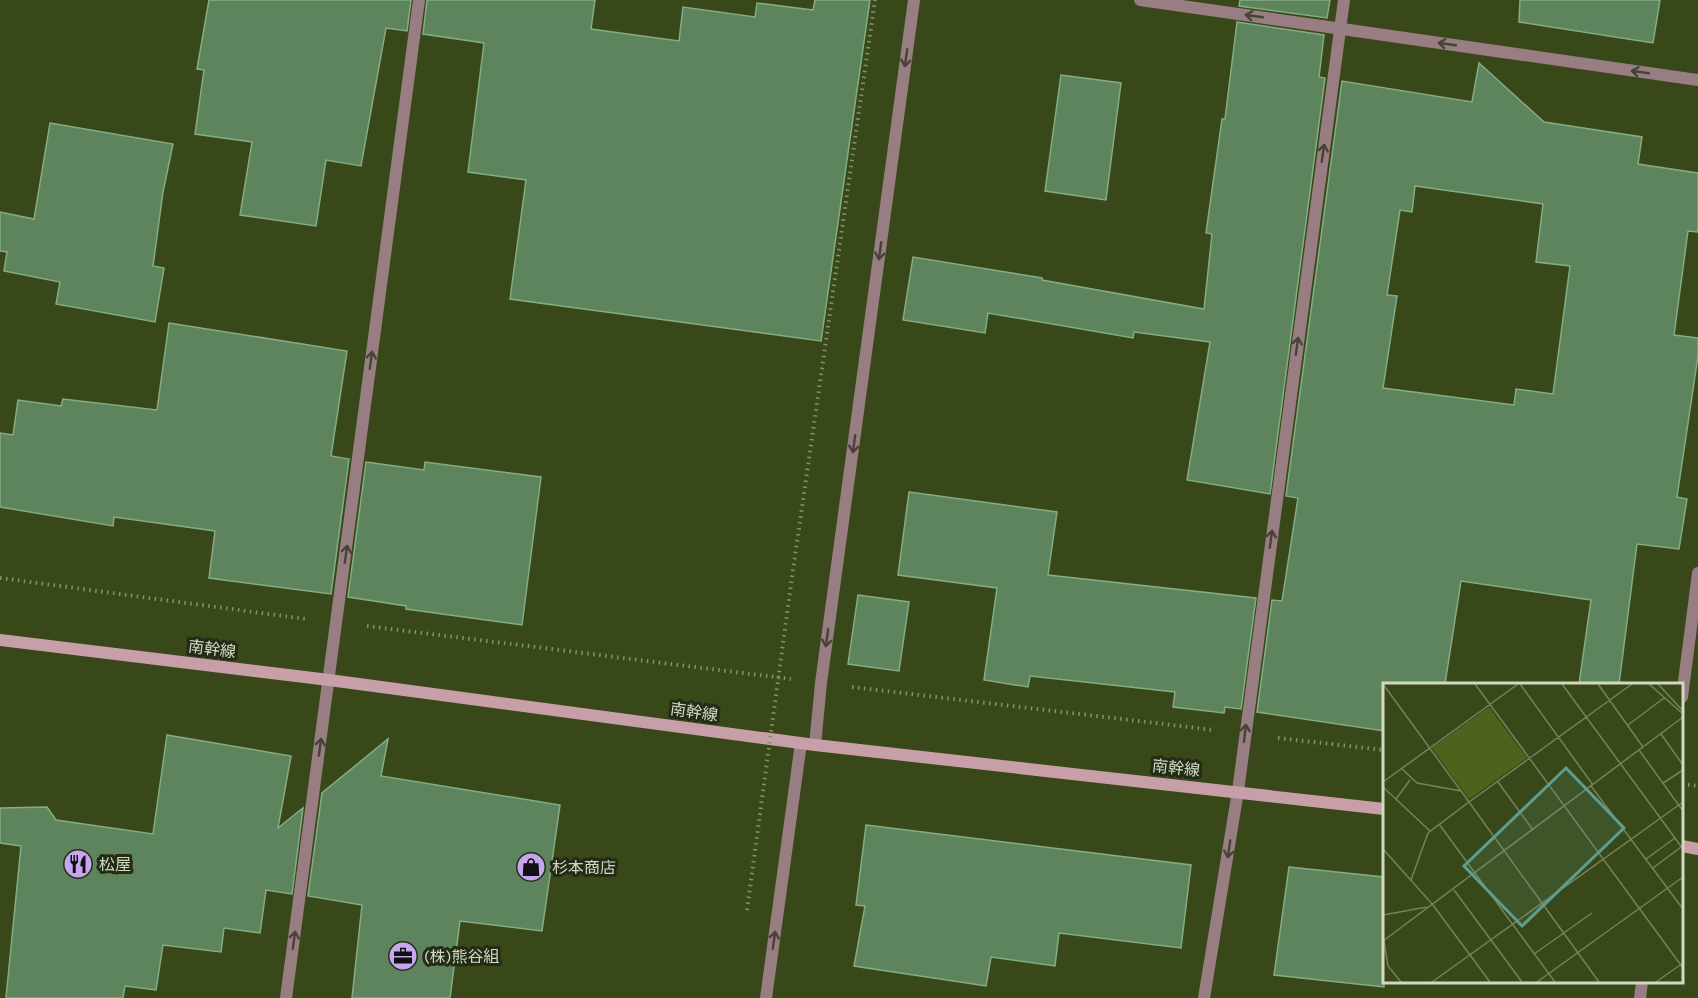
<svg xmlns="http://www.w3.org/2000/svg" width="1698" height="998" font-family="Karla,'Noto Sans JP',sans-serif">
  <style>
    .building { fill: #5d845d; stroke: #85ad84; stroke-width: 1.5; fill-rule: evenodd }
    .lines { fill: none; stroke-linecap: round; stroke-linejoin: round }
    .path { stroke: #86926d; stroke-width: 4; stroke-dasharray: 1.5 4.5; stroke-linecap: butt }
    .service { stroke: #987e83; stroke-width: 12 }
    .minor { stroke: #987e83; stroke-width: 12 }
    .secondary { stroke: #c89fa8; stroke-width: 12 }
    .path-bridge { stroke: #86926d; stroke-width: 4; stroke-dasharray: 1.5 4.5; stroke-linecap: butt }
    .oneway { stroke: #474437 }
    .labels { text-anchor: middle; dominant-baseline: central; stroke-width: 6; stroke-linejoin: round; paint-order: stroke }
    .street-label { font-size: 16px; fill: #d0dac0; stroke: #242b17 }
    .poi-label { font-size: 16px; fill: #d0dac0; stroke: #242b17; text-anchor: start }
    .inset-road { fill: none; stroke: #75825b; stroke-width: 1.5 }
    .view { fill: #5c9e8f; fill-opacity: 0.15; stroke: #5c9e8f; stroke-width: 3 }
    .inset-edge { fill: none; stroke: #d0dac0; stroke-width: 3 }
  </style>
  <rect width="100%" height="100%" fill="#394818"/>
  <g class="building">
    <polygon points="209,0 411,0 407,31 386,28 361,166 326,160 316,226 240,215 252,142 195,134 204,70 197,69"/>
    <polygon points="427,0 595,0 591,29 679,41 683,7 755,17 757,3 813,10 815,0 870,0 821,341 510,299 526,180 468,172 484,43 423,34"/>
    <polygon points="1240,0 1330,0 1327,18 1239,6"/>
    <polygon points="1520,0 1660,0 1653,43 1519,22"/>
    <polygon points="1237,22 1324,35 1319,77 1325,78 1270,494 1187,480 1210,342 1134,332 1133,338 988,313 985,333 903,320 913,257 1042,278 1042,280 1204,309 1212,234 1206,233 1222,119 1225,119"/>
    <path d="M1479 63 1544 122 1642 137 1638 164 1698 173V232L1688 231 1674 335 1698 338V356L1677 497 1687 499 1679 549 1637 544 1619 684H1579L1591 600 1461 581 1445 684H1384V731L1257 712 1272 600 1282 601 1298 498 1286 496 1342 81 1472 102ZM1415 186 1543 204 1536 262 1570 266 1553 394 1516 389 1514 405 1383 388 1397 296 1387 295 1400 210 1412 212Z"/>
    <polygon points="1061,75 1121,83 1106,200 1045,191"/>
    <polygon points="50,123 173,144 163,192 153,266 164,268 155,322 56,304 60,282 4,271 7,252 0,251 0,212 34,219"/>
    <polygon points="169,323 347,351 331,456 349,459 331,594 209,578 215,531 114,517 113,526 0,507 0,433 13,435 18,400 61,406 63,399 157,410"/>
    <polygon points="366,462 424,470 425,462 541,477 522,625 406,609 406,606 348,597"/>
    <polygon points="909,492 1057,512 1048,575 1256,598 1241,709 1225,707 1224,713 1173,707 1175,692 1030,676 1028,687 984,680 997,588 898,575"/>
    <polygon points="858,595 909,602 899,671 848,664"/>
    <polygon points="167,735 291,756 278,828 303,808 292,894 266,890 260,933 224,928 221,952 163,945 156,990 125,986 123,998 6,998 21,846 0,843 0,808 47,807 56,820 153,834"/>
    <polygon points="388,739 381,776 560,805 542,931 460,921 450,998 352,998 362,905 308,896 322,793"/>
    <polygon points="866,825 1191,865 1181,948 1059,933 1055,966 991,957 986,986 854,966 865,906 856,905"/>
    <polygon points="1289,867 1384,877 1384,987 1274,975"/>
  </g>
  <g class="lines">
    <g class="path">
      <polyline points="792,577 875,0"/>
      <polyline points="0,578 306,619"/>
      <polyline points="367,626 791,679"/>
      <polyline points="852,687 1214,730"/>
      <polyline points="1278,738 1384,750"/>
      <polyline points="1682,784 1698,786"/>
    </g>
    <polyline class="service" points="815,745 821,683 914,0"/>
    <g class="minor">
      <polyline points="1140,0 1698,80"/>
      <polyline points="1682,697 1698,573"/>
      <polyline points="286,998 419,0"/>
      <polyline points="766,998 801,743"/>
      <polyline points="1204,998 1238,791 1344,0"/>
      <polyline points="1640,998 1642,982"/>
    </g>
    <g class="secondary">
      <polyline points="0,640 329,680 815,745 1384,809"/>
      <polyline points="1682,846 1698,849"/>
    </g>
    <polyline class="path-bridge" points="747,910 792,577"/>
  </g>
  <defs><path id="oneway-shaft" d="M-6 0H5M1.5-3L5.5 0L1.5 3" fill="none" stroke-width="1.6" stroke-linecap="round" stroke-linejoin="round" transform="scale(1.5)"/></defs>
  <g class="oneway">
    <use href="#oneway-shaft" transform="translate(1254 16) rotate(-172)"/>
    <use href="#oneway-shaft" transform="translate(1447 44) rotate(-172)"/>
    <use href="#oneway-shaft" transform="translate(906 58) rotate(98)"/>
    <use href="#oneway-shaft" transform="translate(1640 72) rotate(-172)"/>
    <use href="#oneway-shaft" transform="translate(1323 153) rotate(-82)"/>
    <use href="#oneway-shaft" transform="translate(880 251) rotate(98)"/>
    <use href="#oneway-shaft" transform="translate(1297 346) rotate(-82)"/>
    <use href="#oneway-shaft" transform="translate(371 360) rotate(-82)"/>
    <use href="#oneway-shaft" transform="translate(854 444) rotate(98)"/>
    <use href="#oneway-shaft" transform="translate(1271 539) rotate(-82)"/>
    <use href="#oneway-shaft" transform="translate(346 554) rotate(-82)"/>
    <use href="#oneway-shaft" transform="translate(827 638) rotate(98)"/>
    <use href="#oneway-shaft" transform="translate(1245 733) rotate(-83)"/>
    <use href="#oneway-shaft" transform="translate(320 747) rotate(-82)"/>
    <use href="#oneway-shaft" transform="translate(1229 849) rotate(99)"/>
    <use href="#oneway-shaft" transform="translate(294 940) rotate(-82)"/>
    <use href="#oneway-shaft" transform="translate(774 940) rotate(-82)"/>
  </g>
  <defs>
    <g id="restaurant-disc" transform="scale(1.5)"><circle r="9.5" fill="#c7a6f0" stroke="#242b17"/><path d="M-5-6h1v4h1v-4h1v4h1v-4h1v5L-1.5 .5V6h-2V.5L-5-1ZM5-6V6H3V1.5H1.5Q1.5-4 5-6Z" fill="#111"/></g>
    <g id="shop-disc" transform="scale(1.5)"><circle r="9.5" fill="#c7a6f0" stroke="#242b17"/><path d="M-5-2.5h2.3a2.7 3.5 0 0 1 5.4 0H5L5.5 6h-11ZM-1.5-2.5h3a1.5 2.3 0 0 0-3 0Z" fill="#111"/></g>
    <g id="office-disc" transform="scale(1.5)"><circle r="9.5" fill="#c7a6f0" stroke="#242b17"/><path d="M-6-3h4V-5.5h4V-3h4V5H-6ZM-1-4.5V-3h2v-1.5ZM-6 0V1H6V0Z" fill="#111"/></g>
  </defs>
  <g fill-rule="evenodd">
    <use href="#restaurant-disc" x="78" y="864"/>
    <use href="#shop-disc" x="531" y="867"/>
    <use href="#office-disc" x="403" y="956"/>
  </g>
  <g class="labels">
    <g class="street-label">
      <text transform="translate(212 649) rotate(7)">南幹線</text>
      <text transform="translate(694 712) rotate(8)">南幹線</text>
      <text transform="translate(1176 768) rotate(6)">南幹線</text>
    </g>
    <g class="poi-label">
      <text x="99" y="864">松屋</text>
      <text x="552" y="867">杉本商店</text>
      <text x="424" y="956">(株)熊谷組</text>
    </g>
  </g>
  <g transform="translate(1383 683)">
    <rect width="300" height="300" fill="#394818"/>
    <path d="M106 24 144 75 86 116 49 65Z" fill="#4e621e"/>
    <path class="inset-road" d="M0 1 86 119 249 1M92 1 300 285M137 1 210 102M179 1 300 166M215 1 260 64M266 1 300 31M275 1 300 28M245 42 281 15M278 51 300 82M256 67 300 128M18 85 34 100 78 108M0 99 135 1M115 99 150 147M280 100 300 87M208 103 300 226M0 104 47 148M13 116 27 97M56 141 172 299M0 166 50 222 107 299M263 176 292 155M270 185 298 164M28 197 45 150 86 119 216 299M71 207 139 299M0 232 44 224M0 252 5 283 18 299M0 258 300 34M151 271 209 230M49 299 300 119M154 299 300 194M273 299 300 280"/>
    <path class="view" d="M183 85 241 145 139 243 81 183Z"/>
    <rect width="300" height="300" class="inset-edge"/>
  </g>
</svg>
